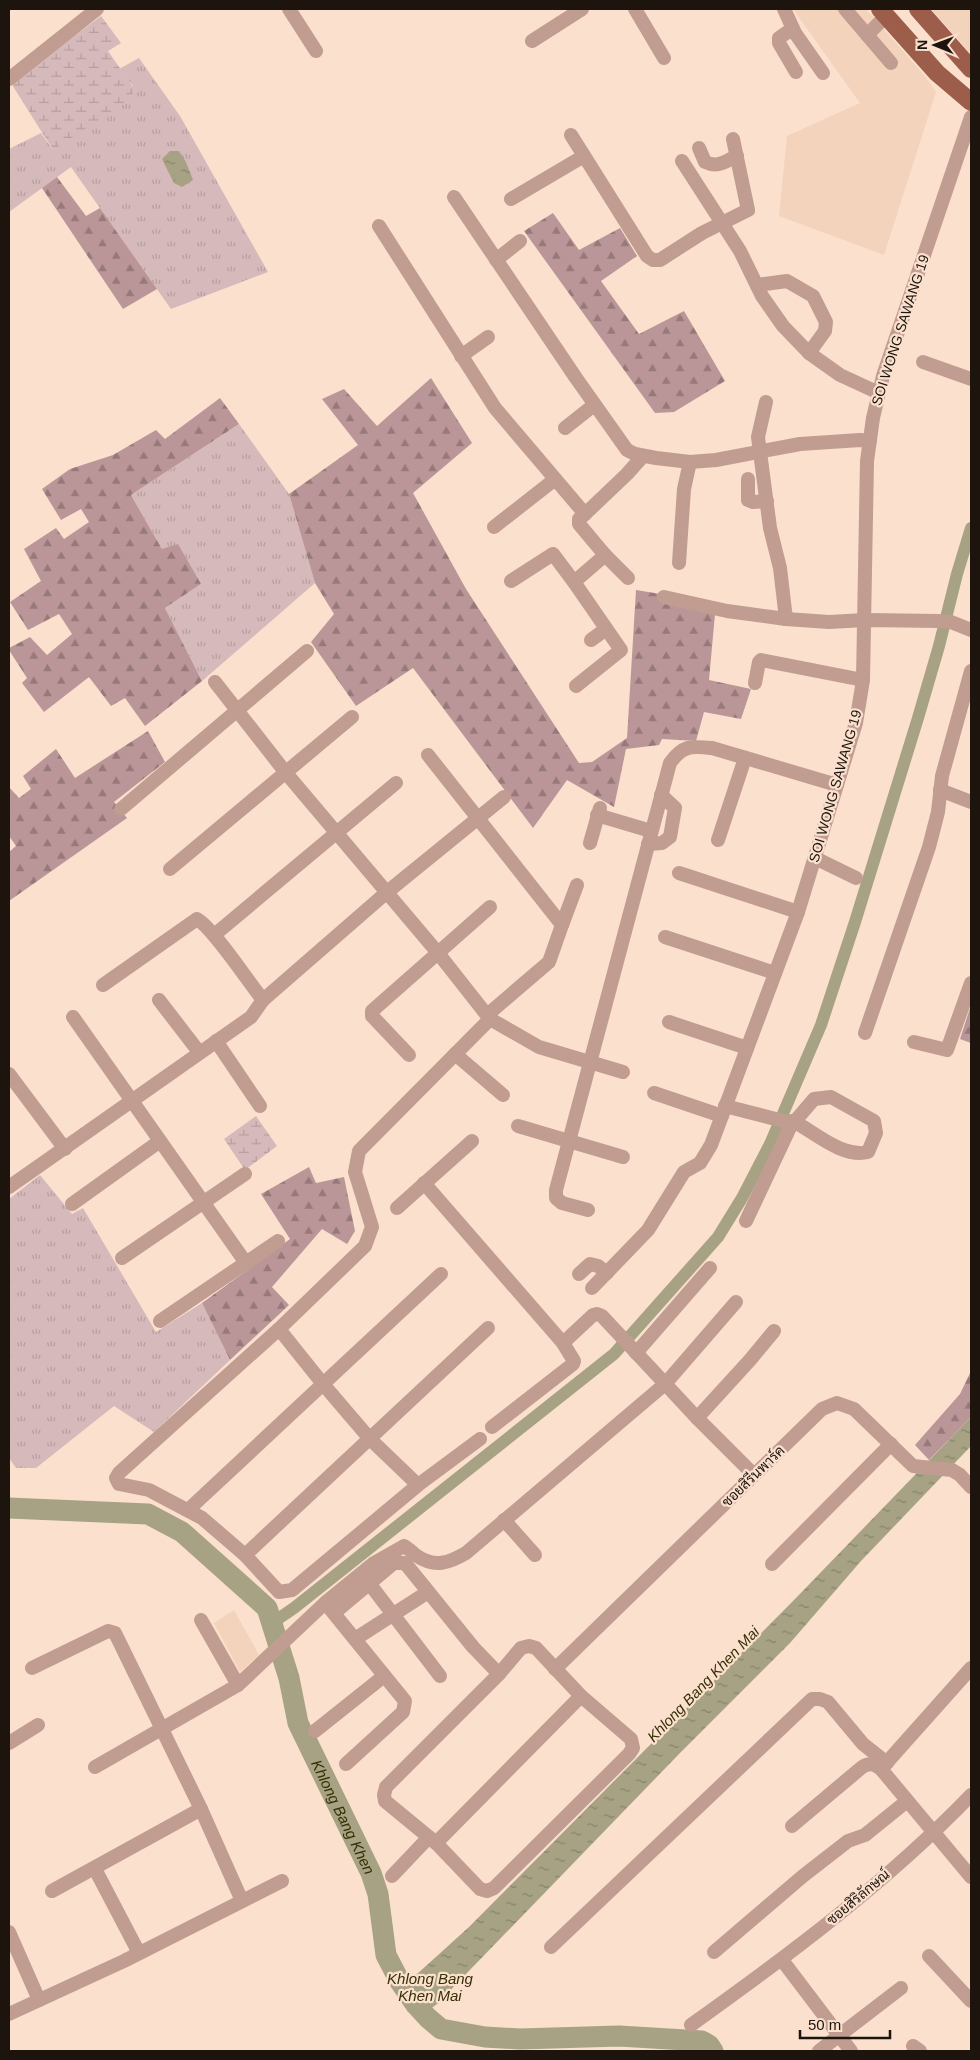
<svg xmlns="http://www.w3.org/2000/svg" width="980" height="2060" font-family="Helvetica,Sarabun,sans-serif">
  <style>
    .built { fill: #f4d3bc }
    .grass { fill: url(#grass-tufts) }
    .forest { fill: url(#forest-firs) }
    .wetland { fill: url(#wetland-marsh) }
    .water { fill: url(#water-ripples) }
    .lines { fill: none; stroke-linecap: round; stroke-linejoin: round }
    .canal { stroke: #a6a283; stroke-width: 12 }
    .river { stroke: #a6a283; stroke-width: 21 }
    .minor { stroke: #c09c91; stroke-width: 14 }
    .major { stroke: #9c5d4b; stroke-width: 18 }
    .labels { text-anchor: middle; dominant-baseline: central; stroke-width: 4.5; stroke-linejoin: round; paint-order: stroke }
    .street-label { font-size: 14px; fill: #1d140e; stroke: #fae0cd }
    .water-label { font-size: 15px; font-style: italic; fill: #363005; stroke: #fae0cd }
  </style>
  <defs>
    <pattern id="grass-tufts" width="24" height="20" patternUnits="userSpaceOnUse" patternTransform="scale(1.25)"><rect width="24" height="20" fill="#d6b9ba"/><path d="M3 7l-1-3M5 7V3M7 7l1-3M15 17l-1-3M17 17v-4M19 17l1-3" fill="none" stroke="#b79e9f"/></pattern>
    <pattern id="forest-firs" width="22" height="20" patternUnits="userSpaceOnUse" patternTransform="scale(1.25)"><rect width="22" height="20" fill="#bb9698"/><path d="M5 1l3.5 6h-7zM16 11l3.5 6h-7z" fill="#97797a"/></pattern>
    <pattern id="wetland-marsh" width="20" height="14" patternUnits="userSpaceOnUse" patternTransform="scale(1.25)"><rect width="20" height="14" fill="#d6b9ba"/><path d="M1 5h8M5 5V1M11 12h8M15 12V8" fill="none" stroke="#b79e9f"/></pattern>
    <pattern id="water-ripples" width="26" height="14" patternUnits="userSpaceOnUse" patternTransform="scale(1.25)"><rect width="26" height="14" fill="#a6a283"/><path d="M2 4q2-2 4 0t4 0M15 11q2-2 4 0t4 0" fill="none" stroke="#87836a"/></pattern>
  </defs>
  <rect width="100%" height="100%" fill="#fae0cd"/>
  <g class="built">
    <polygon points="793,9 866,9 925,76 936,92 884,255 779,216 787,136 860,103"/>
    <polygon points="931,9 971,9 971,54"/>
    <polygon points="234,1610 259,1655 240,1672 214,1623"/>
  </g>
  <g class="grass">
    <polygon points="139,58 180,116 268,272 171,309 71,167 9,212 9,149 41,133 52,149 133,86 119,69"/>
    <polygon points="239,424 289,494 315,583 202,681 165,608 201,584 162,549 131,495"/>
    <polygon points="40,1175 72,1214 83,1208 156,1332 202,1303 230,1360 154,1432 114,1406 36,1468 16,1468 9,1458 9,1199"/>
  </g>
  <g class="forest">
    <polygon points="57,177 86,216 100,208 157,289 123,309 42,188"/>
    <polygon points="553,213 579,250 620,228 637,256 601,281 639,334 684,311 725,381 674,412 655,413 524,231"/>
    <polygon points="431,378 472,443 413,493 466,589 579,763 592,762 627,738 636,590 716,603 709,680 751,689 741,719 704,712 696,741 662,739 659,745 626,749 614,807 567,780 533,828 413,668 356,706 311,642 334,614 315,583 289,494 358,445 322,399 344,389 377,426"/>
    <polygon points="220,398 239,424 131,495 162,549 178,544 201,584 165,608 202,681 145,726 125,698 111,706 89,677 44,712 22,683 27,678 9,650 9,648 30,637 47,655 72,634 59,614 28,630 10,602 41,581 24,549 56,528 64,539 89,522 81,509 61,520 42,489 70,469 113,455 156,430 165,439"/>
    <polygon points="148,731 165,762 114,802 127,818 9,901 9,852 16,846 9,836 9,787 19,798 31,789 23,776 56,749 75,778"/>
    <polygon points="971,1005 971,1043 960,1039"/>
    <polygon points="309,1167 316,1183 344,1177 355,1231 347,1244 322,1229 272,1287 289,1305 230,1360 202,1303 290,1239 261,1194"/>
    <polygon points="971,1371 971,1417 929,1460 915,1445 960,1394"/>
  </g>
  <g class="wetland">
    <polygon points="101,16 121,43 108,51 133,87 132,98 53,150 11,83"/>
    <polygon points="256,1116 277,1146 245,1170 224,1139"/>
  </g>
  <g class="water">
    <polygon points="170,151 179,151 186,162 193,180 182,187 174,183 162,159"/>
    <polygon points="971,1417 971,1446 861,1561 790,1643 679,1754 437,2004 426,2012 406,1984 469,1927 795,1599"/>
  </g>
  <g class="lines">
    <polyline class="canal" points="272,1623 294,1608 614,1354 718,1237 742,1198 770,1144 821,1025 855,922 918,718 939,646 957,574 971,528"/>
    <path class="river" id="s1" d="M9 1508 148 1514 182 1532 267 1608 289 1678 298 1723 371 1873 378 1894 386 1955 399 1980 416 2005 428 2018 441 2029 485 2037 520 2039 619 2036 702 2041 709 2045 713 2051"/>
    <g class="minor">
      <polyline points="289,9 316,51"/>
      <polyline points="635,9 664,58"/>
      <polyline points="784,9 795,33 823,73"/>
      <polyline points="845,9 891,63"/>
      <polyline points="792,29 779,38 779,43 796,72"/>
      <polyline points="867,35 886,16"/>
      <polyline points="532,41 582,9"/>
      <polyline points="9,79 97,9"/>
      <polyline points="571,135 647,256 653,260 660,260 702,233 748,210 733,139"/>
      <path d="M699 148 705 162C718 168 724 162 737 156"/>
      <polyline points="682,161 740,251 762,296 783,326 809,353 840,375 879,393"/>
      <polyline points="454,197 576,378 627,450 635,454 656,458 690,462 716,460 800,444 860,440 870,441"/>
      <polyline points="511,199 584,156"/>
      <polyline points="379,226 495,408 585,514 627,474 643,456"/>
      <polyline points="496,260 520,241"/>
      <polyline points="757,285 787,281 813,296 826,322 825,331 809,353"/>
      <polyline points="461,356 488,337"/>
      <polyline points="923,362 971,379"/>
      <polyline points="766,402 758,437 770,528 780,568 786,619"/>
      <polyline points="565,428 594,405"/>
      <polyline points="748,479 748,500 753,502 767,501"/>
      <polyline points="494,527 554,480"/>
      <polyline points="605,555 628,578"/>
      <polyline points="679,563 684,489 690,462"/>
      <polyline points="511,581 553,554 574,582 603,557 605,555 579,524 579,519 585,514"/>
      <polyline points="574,582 621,650 576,686"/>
      <polyline points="664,597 727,611 786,619 829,622 865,620 938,621 951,622 971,630"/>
      <polyline points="591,640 606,629"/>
      <polyline points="215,682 286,773 438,953 490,1019 539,1047 623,1072"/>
      <polyline points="755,683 759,662 761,660 863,680"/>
      <polyline points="428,755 562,925 549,962 487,1015"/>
      <polyline points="940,790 971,802"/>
      <polyline points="121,809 307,651"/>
      <polyline points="597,815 651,831"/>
      <polyline points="718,840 745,758"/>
      <polyline points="590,843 600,808"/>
      <polyline points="648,844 662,843 670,837 675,808 661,795"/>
      <polyline points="815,858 856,878"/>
      <polyline points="170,869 352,717"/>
      <polyline points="679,873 798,912"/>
      <polyline points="562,925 577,885"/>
      <polyline points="219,931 396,783"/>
      <polyline points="665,937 775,973"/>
      <path d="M103 985 197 919C213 928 249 983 263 1000"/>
      <polyline points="159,1000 199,1052"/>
      <polyline points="73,1017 246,1263"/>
      <polyline points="669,1022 747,1048"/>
      <polyline points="865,1033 929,847 938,812 942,776 971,671"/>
      <polyline points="216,1041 260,1106"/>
      <polyline points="914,1042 947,1050 971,983"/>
      <polyline points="455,1054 503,1095"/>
      <polyline points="409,1055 372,1016 372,1011 490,907"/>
      <polyline points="9,1074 65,1149"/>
      <polyline points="654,1093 722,1116"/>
      <path d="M725 1106 787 1122 796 1120 814 1099 831 1097 874 1121 876 1133 868 1152C842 1158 816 1133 793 1121L746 1221"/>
      <polyline points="518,1126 623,1157"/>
      <polyline points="424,1183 563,1343 574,1361 573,1364 492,1427"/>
      <polyline points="9,1187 251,1017 263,1000 386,893 504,797"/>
      <polyline points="72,1204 160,1141"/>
      <polyline points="397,1208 472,1141"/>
      <path d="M588 1210 562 1203 556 1198V1190L670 763C683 745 691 746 712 748L837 785"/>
      <polyline points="122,1258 245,1174"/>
      <polyline points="579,1274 590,1264 598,1266 607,1273"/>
      <polyline points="592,1288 648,1230 684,1172 700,1163 711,1145 798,912 856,723 863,680 867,461 873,418 883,376 971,117"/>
      <polyline points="160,1321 278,1241"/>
      <polyline points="279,1329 323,1384 370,1439 418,1485"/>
      <polyline points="563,1343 593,1315 597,1314 602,1316 697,1418 754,1475"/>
      <polyline points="636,1353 710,1268"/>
      <polyline points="697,1418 750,1360 774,1331"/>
      <polyline points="480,1439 418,1485 292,1590 279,1592 245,1555 202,1518 149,1490 119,1484 116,1478 119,1473 279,1329 365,1246 372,1227 355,1172 359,1151 490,1019"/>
      <polyline points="188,1510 441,1274"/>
      <polyline points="504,1520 535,1555"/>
      <polyline points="245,1555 488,1328"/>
      <polyline points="772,1564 891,1444"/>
      <polyline points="369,1583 440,1676"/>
      <polyline points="327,1605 405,1701 403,1712 346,1764"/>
      <polyline points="339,1609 394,1563 405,1563 473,1647 499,1674"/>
      <polyline points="201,1620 238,1685"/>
      <polyline points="355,1639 428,1592"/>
      <polygon points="529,1646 536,1648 581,1696 631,1739 633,1748 629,1754 494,1888 487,1891 480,1889 436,1843 385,1801 384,1795 386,1787 499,1674 521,1648"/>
      <polyline points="32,1668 108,1631 115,1633 201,1809 242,1901"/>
      <polyline points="555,1669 822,1409 837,1403 854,1409 913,1466 952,1470 960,1475 971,1487"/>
      <polyline points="315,1731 384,1676"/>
      <polyline points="9,1743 38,1725"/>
      <path d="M95 1767 238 1685 325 1603 374 1563 404 1546C409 1549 413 1553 417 1556 435 1568 449 1563 466 1553L665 1384 736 1302"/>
      <polyline points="881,1769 971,1668"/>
      <path d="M792 1826 861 1768C869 1762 874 1764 881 1769L971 1877"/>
      <polyline points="436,1843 581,1696"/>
      <polyline points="95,1869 139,1953"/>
      <polyline points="392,1876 429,1837"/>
      <polyline points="52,1891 201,1809"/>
      <polyline points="9,1932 39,2000"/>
      <polyline points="551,1947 812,1699 820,1699 828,1702 863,1744 887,1763"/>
      <polyline points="714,1952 803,1876 848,1841 865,1835 907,1801"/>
      <polyline points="929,1956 971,2001"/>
      <polyline points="782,1960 851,2051"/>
      <polyline points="9,2014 124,1961 282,1881"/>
      <path d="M691 2025C789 1955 887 1882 971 1795"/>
      <polyline points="913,2046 920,2051"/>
      <polyline points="819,2051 901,1988"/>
    </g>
    <g class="major">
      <polyline points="880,9 937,73 971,102"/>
      <polyline points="918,9 971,69"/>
    </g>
  </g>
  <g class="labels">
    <g class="street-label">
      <text transform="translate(900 330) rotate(-72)">SOI WONG SAWANG 19</text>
      <text transform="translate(835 786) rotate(-74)">SOI WONG SAWANG 19</text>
      <text transform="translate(753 1476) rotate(-44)">ซอยสิรีนพาร์ค</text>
      <text transform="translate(858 1897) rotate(-40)">ซอยสิริลักษณ์</text>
    </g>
    <g class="water-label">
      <text transform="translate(703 1684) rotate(-46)">Khlong Bang Khen Mai</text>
      <text stroke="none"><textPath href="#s1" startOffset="515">Khlong Bang Khen</textPath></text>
      <text x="430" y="1978">Khlong Bang<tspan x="430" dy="17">Khen Mai</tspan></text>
    </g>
  </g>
  <rect width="980" height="2060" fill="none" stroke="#1d140e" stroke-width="20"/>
  <g transform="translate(935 45) rotate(271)" stroke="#fae0cd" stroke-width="4" paint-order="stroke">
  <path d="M0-4L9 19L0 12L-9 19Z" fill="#1d140e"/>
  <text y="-8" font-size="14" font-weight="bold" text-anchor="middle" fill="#1d140e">N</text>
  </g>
  <path d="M800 2030v8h90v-8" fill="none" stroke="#1d140e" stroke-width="2.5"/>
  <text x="808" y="2030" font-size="15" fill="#1d140e" stroke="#fae0cd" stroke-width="4" paint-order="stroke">50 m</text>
</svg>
